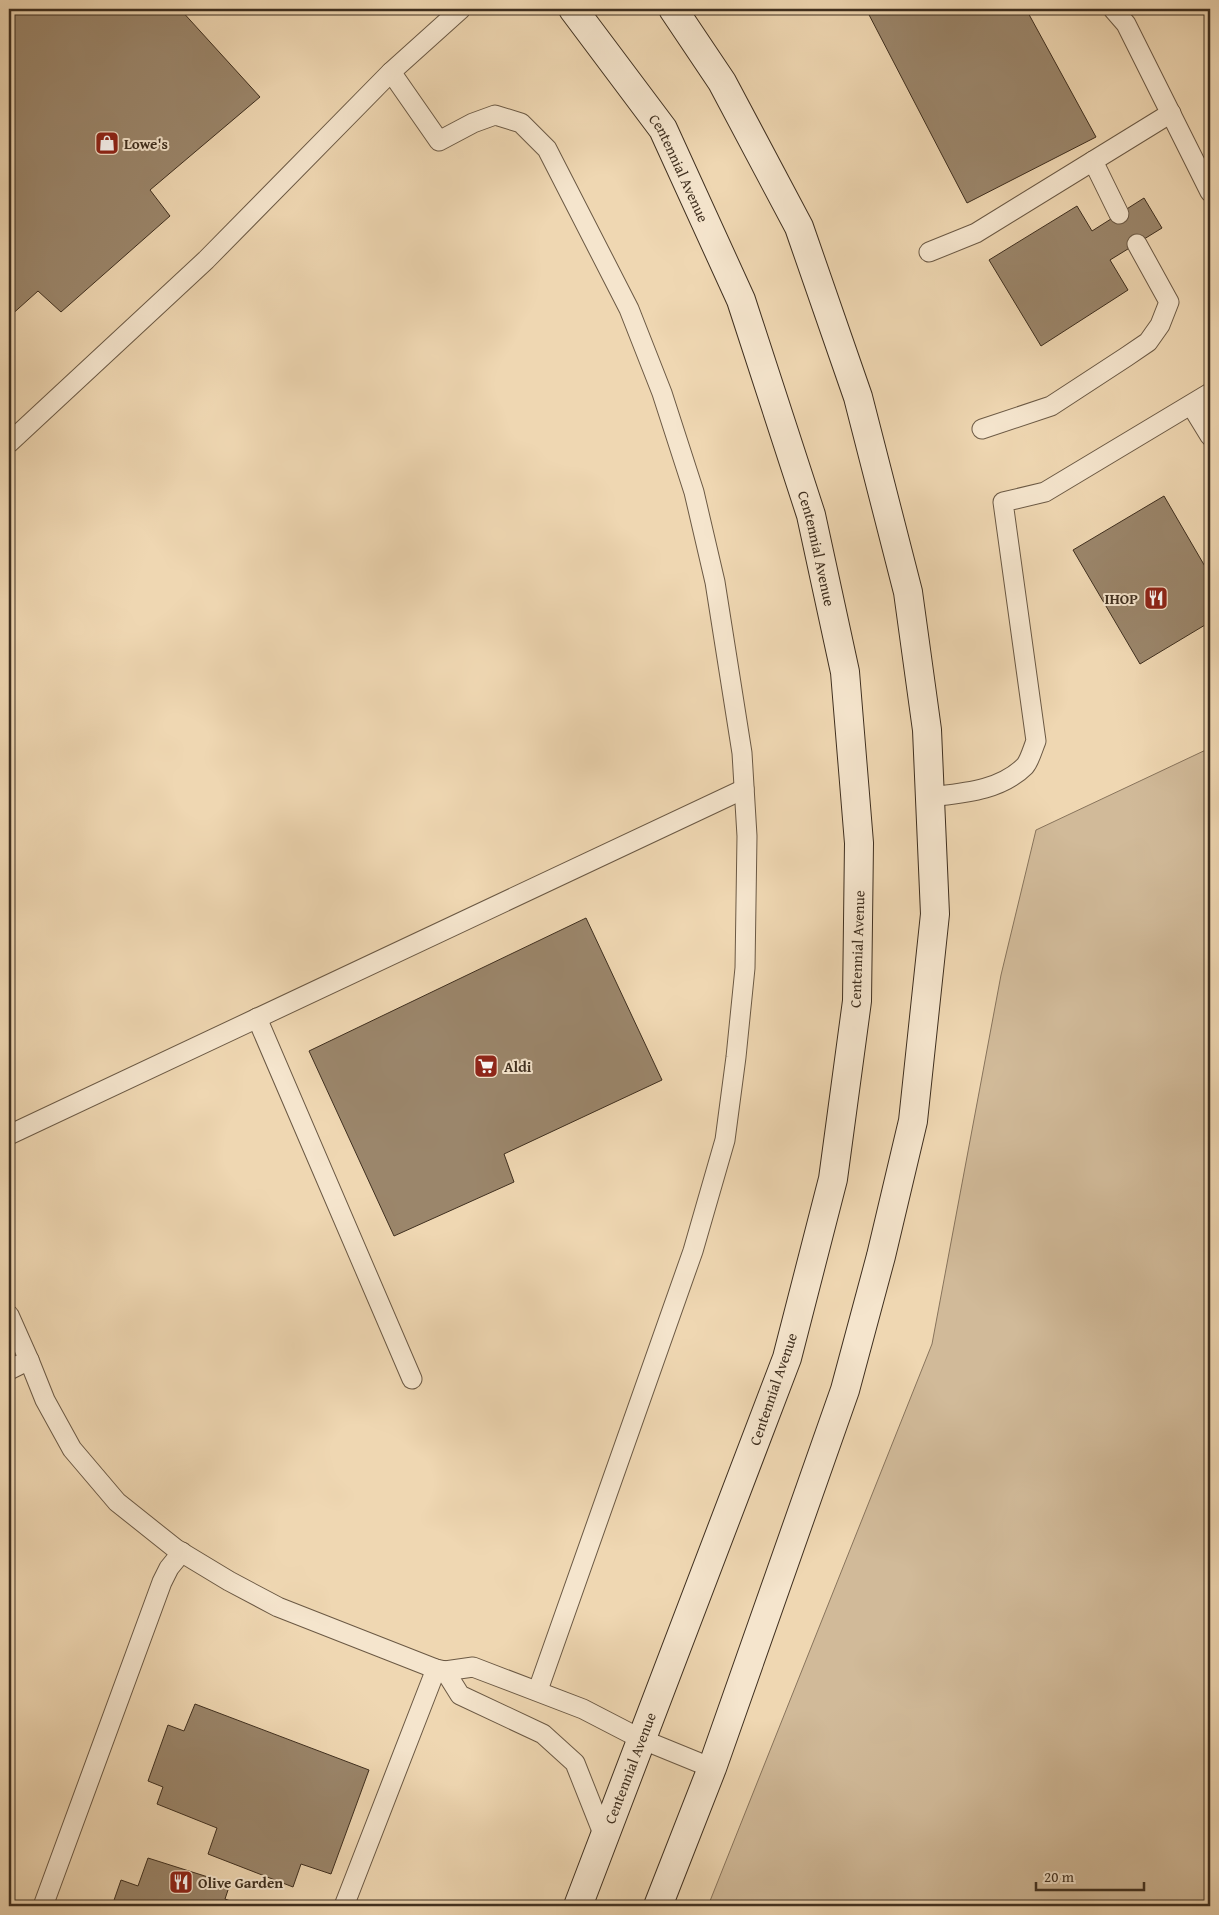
<svg xmlns="http://www.w3.org/2000/svg" width="1219" height="1915" font-family="'Gentium Book Plus',serif">
  <style>
    .green { fill: #d1ba99; stroke: #88745c }
    .building { fill: #9b866b; stroke: #3f2f1f }
    .lines { fill: none; stroke-linecap: round; stroke-linejoin: round }
    .lane-casing { stroke: #6b5944; stroke-width: 21 }
    .secondary-casing { stroke: #3f2f1f; stroke-width: 30 }
    .lane { stroke: #f5e5cd; stroke-width: 19 }
    .secondary { stroke: #f5e5cd; stroke-width: 28 }
    .labels { text-anchor: middle; dominant-baseline: central; stroke-width: 4; stroke-linejoin: round; paint-order: stroke }
    .poi-label { font-size: 15px; font-weight: bold; fill: #3f2f1f; stroke: #f5e5cd; text-anchor: start }
    .street-label { font-size: 15px; fill: #3f2f1f; stroke: #f5e5cd }
  </style>
  <rect width="100%" height="100%" fill="#efd7b2"/>
  <filter id="stains"><feTurbulence type="fractalNoise" baseFrequency=".004" numOctaves="4"/><feColorMatrix values="0 0 0 0 .2 0 0 0 0 .09 0 0 0 0 .02 0 0 0 .5 -.17"/></filter>
  <radialGradient id="worn" r=".72"><stop offset=".6" stop-color="#630" stop-opacity="0"/><stop offset="1" stop-color="#630" stop-opacity=".3"/></radialGradient>
  <polygon class="green" points="1210,748 1210,1906 708,1906 932,1344 1001,975 1036,830"/>
  <g class="building">
    <polygon points="9,9 180,9 260,97 150,190 170,216 61,312 38,291 9,317"/>
    <polygon points="866,9 1026,9 1096,137 967,203"/>
    <polygon points="1144,198 1162,228 1110,260 1128,290 1041,346 989,260 1077,206 1092,231"/>
    <polygon points="1164,496 1210,575 1210,622 1140,664 1073,550"/>
    <polygon points="586,918 662,1080 504,1154 514,1182 394,1236 309,1051"/>
    <polygon points="195,1704 369,1770 331,1874 301,1864 293,1887 208,1854 217,1828 157,1804 163,1787 148,1781 168,1725 184,1731"/>
    <polygon points="148,1858 230,1884 225,1899 244,1906 112,1906 121,1880 138,1886"/>
  </g>
  <g class="lines">
    <g class="lane-casing">
      <g id="lane">
        <polyline points="1113,9 1126,24 1210,192"/>
        <polyline points="391,72 439,141 473,123 495,115 521,123 547,149 629,309 662,393 694,492 715,582 742,753 747,836 745,968 736,1057 725,1140 693,1251 538,1690"/>
        <polyline points="1093,161 1119,214"/>
        <polyline points="929,252 976,233 1171,113"/>
        <polyline points="1191,405 1210,436"/>
        <polyline points="982,429 1051,406 1126,357 1148,342 1160,325 1169,302 1137,244"/>
        <polyline points="9,443 206,260 391,72 461,9"/>
        <path d="M930 797C963 793 1000 791 1025 766 1030 760 1033 748 1036 741L1003 502 1045 492 1210 393"/>
        <polyline points="257,1018 412,1379"/>
        <polyline points="9,1135 744,789"/>
        <polyline points="9,1315 29,1360 45,1400 72,1449 117,1502 176,1549 229,1581 278,1607 436,1669 445,1671 473,1667 583,1709 641,1739 712,1768"/>
        <polyline points="9,1370 29,1360"/>
        <polyline points="445,1671 460,1695 543,1734 575,1763 604,1836"/>
        <polyline points="43,1906 162,1582 169,1568 182,1552"/>
        <polyline points="344,1906 436,1669"/>
      </g>
    </g>
    <g class="secondary-casing">
      <g id="secondary">
        <path id="s1" d="M573 9 663 129 741 300 811 515 845 672 859 843 857 1001 833 1179 787 1358 578 1906"/>
        <polyline points="658,1906 712,1768 845,1390 881,1256 913,1121 935,914 927,730 908,592 858,397 799,227 722,82 673,9"/>
      </g>
    </g>
    <use href="#lane" class="lane"/>
    <use href="#secondary" class="secondary"/>
  </g>
  <defs>
    <g id="shop-square" transform="scale(1.25)"><rect x="-9" y="-9" width="18" height="18" rx="4" fill="#8f2418" stroke="#f5e5cd"/><path d="M-5-2.5h2.3a2.7 3.5 0 0 1 5.4 0H5L5.5 6h-11ZM-1.5-2.5h3a1.5 2.3 0 0 0-3 0Z" fill="#fff"/></g>
    <g id="restaurant-square" transform="scale(1.25)"><rect x="-9" y="-9" width="18" height="18" rx="4" fill="#8f2418" stroke="#f5e5cd"/><path d="M-5-6h1v4h1v-4h1v4h1v-4h1v5L-1.5 .5V6h-2V.5L-5-1ZM5-6V6H3V1.5H1.5Q1.5-4 5-6Z" fill="#fff"/></g>
    <g id="supermarket-square" transform="scale(1.25)"><rect x="-9" y="-9" width="18" height="18" rx="4" fill="#8f2418" stroke="#f5e5cd"/><path d="M-6-5.5h2.5l.6 2H6L4.5 2H-2.5L-4.4-4H-6ZM-1.5 3.2a1.3 1.3 0 1 0 .1 0ZM3 3.2a1.3 1.3 0 1 0 .1 0Z" fill="#fff"/></g>
  </defs>
  <g fill-rule="evenodd">
    <use href="#shop-square" x="107" y="143"/>
    <use href="#restaurant-square" x="1156" y="598"/>
    <use href="#supermarket-square" x="486" y="1066"/>
    <use href="#restaurant-square" x="181" y="1882"/>
  </g>
  <g class="labels">
    <g class="poi-label">
      <text x="124" y="143">Lowe's</text>
      <text x="1138" y="598" text-anchor="end">IHOP</text>
      <text x="504" y="1066">Aldi</text>
      <text x="198" y="1882">Olive Garden</text>
    </g>
    <g class="street-label">
      <text stroke="none"><textPath href="#s1" startOffset="192">Centennial Avenue</textPath></text>
      <text stroke="none"><textPath href="#s1" startOffset="598">Centennial Avenue</textPath></text>
      <text transform="translate(857 949) rotate(-88)">Centennial Avenue</text>
      <text transform="translate(773 1389) rotate(-71)">Centennial Avenue</text>
      <text transform="translate(630 1768) rotate(-69)">Centennial Avenue</text>
    </g>
  </g>
  <rect width="1219" height="1915" fill="none" stroke="#efd7b2" stroke-width="30"/>
  <rect x="10" y="10" width="1199" height="1895" fill="none" stroke="#3f2f1f" stroke-width="2.5"/>
  <rect x="15" y="15" width="1189" height="1885" fill="none" stroke="#3f2f1f"/>
  <path d="M1036 1882v8h108v-8" fill="none" stroke="#3f2f1f" stroke-width="2.5"/>
  <text x="1044" y="1882" font-size="15" fill="#3f2f1f" stroke="#f5e5cd" stroke-width="4" paint-order="stroke">20 m</text>
  <rect width="100%" height="100%" filter="url(#stains)"/>
  <rect width="100%" height="100%" fill="url(#worn)"/>
</svg>
